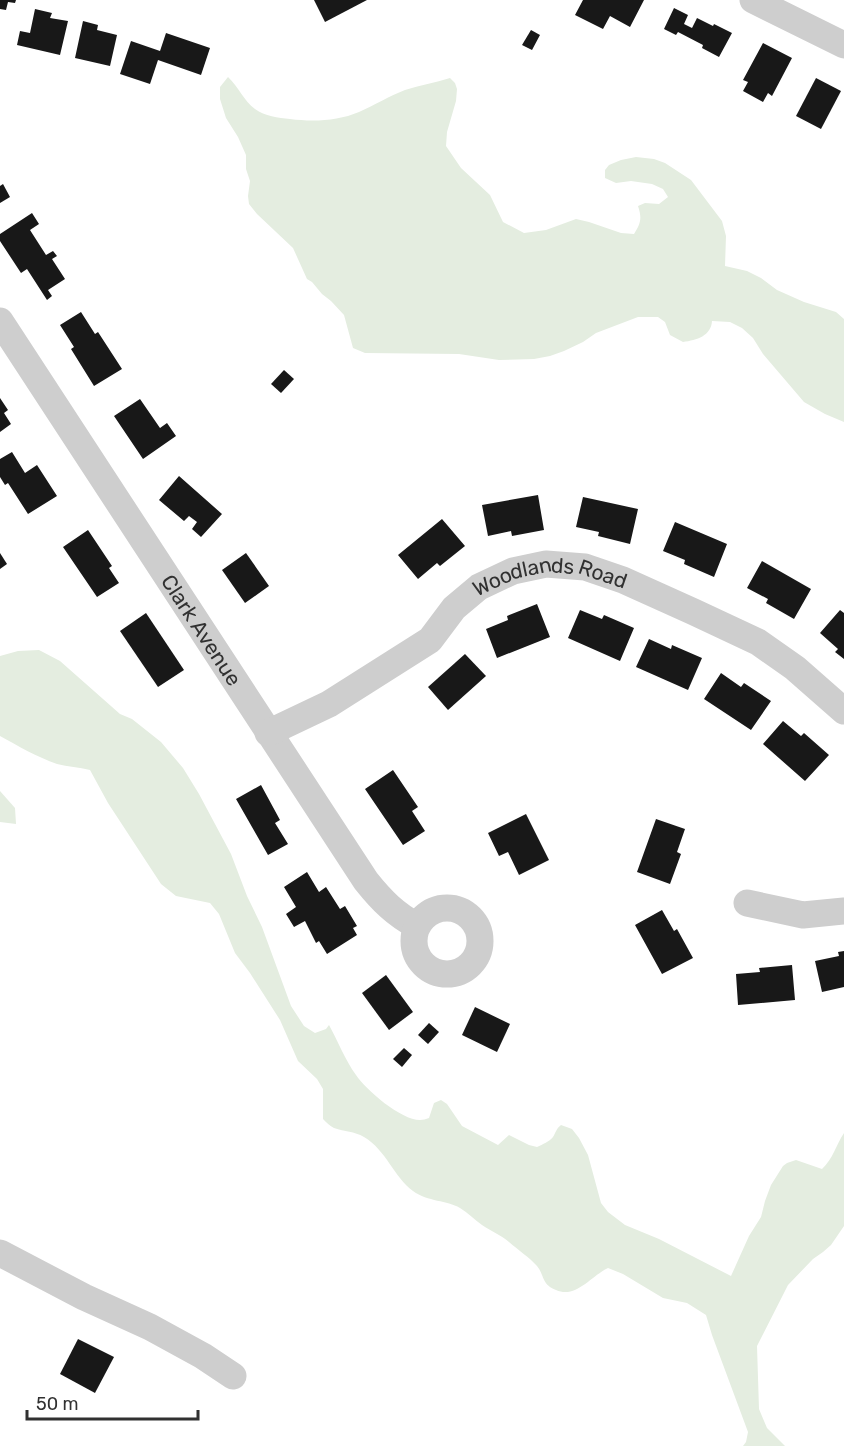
<svg xmlns="http://www.w3.org/2000/svg" width="844" height="1446" font-family="Rubik,sans-serif">
  <style>
    .green { fill: #e4ede0 }
    .building { fill: #181818 }
    .lines { fill: none; stroke-linecap: round; stroke-linejoin: round }
    .street { stroke: #cecece; stroke-width: 27 }
    .labels { text-anchor: middle; dominant-baseline: central; stroke-width: 6; stroke-linejoin: round; paint-order: stroke }
    .street-label { font-size: 21px; fill: #313131; stroke: #fff }
  </style>
  <rect width="100%" height="100%" fill="#fff"/>
  <g class="green">
    <path d="M228 77C238 86 244 101 255 109 265 116 278 118 290 119 313 122 338 121 359 112 375 105 389 96 405 90 420 85 435 83 450 78L455 83 457 89 456 101 447 132 446 146 461 168 490 195 503 222 524 233 546 230 576 219 589 222 621 233 634 234C641 223 642 218 638 206L645 203 659 204 668 197 663 189 652 184 631 181 616 183 605 178V170L609 165 621 160 636 157 654 159 665 163 691 180 722 221 726 236 725 266 747 271 761 278 777 290 804 302 836 312 844 319V422L825 414 804 402 763 354 753 338 742 328 730 322 712 321C711 336 697 340 683 342L670 335 665 322 658 317H638L596 333 583 342 564 351 550 356 534 359 499 360 459 354 365 353 353 348 344 315 331 301 322 294 312 282 307 279 293 248 257 214 249 204 248 196 250 181 246 169V155L238 137 226 118 220 99V87Z"/>
    <path d="M39 650 60 661 120 714 132 719 161 742 183 768 199 794 231 854 247 896 262 927 291 1006 304 1026 315 1033 326 1029 329 1025C338 1041 345 1060 356 1075 366 1090 401 1120 420 1120 423 1120 426 1119 429 1118L434 1103 441 1100 447 1104 462 1126 498 1145 509 1135 529 1145 537 1147C543 1144 549 1142 553 1137 556 1132 556 1129 561 1125L572 1129 579 1138 588 1155 601 1203 608 1212 625 1225 659 1239 731 1276 749 1236 761 1217 765 1201 771 1185 783 1166 787 1163 796 1160 822 1169C833 1159 836 1145 844 1133V1226L831 1245 823 1252 813 1259 788 1285 757 1346 759 1409 767 1428 785 1446H743L746 1442 748 1432 712 1335 706 1315 687 1303 663 1298 623 1274 608 1268C591 1276 576 1299 556 1290 541 1284 545 1276 537 1266 529 1257 518 1250 509 1242 501 1235 491 1231 482 1225 475 1220 468 1213 460 1208 447 1200 428 1202 413 1191 394 1177 386 1150 364 1137 354 1131 345 1132 334 1128 330 1126 326 1122 323 1119V1089L317 1079 298 1061 280 1020 250 973 235 953 219 914 210 903 176 896 161 884 108 803 90 770C79 767 68 767 57 764 37 757 18 746 0 736V656L18 651Z"/>
    <polygon points="0,791 15,808 16,824 0,822"/>
  </g>
  <g class="building">
    <polygon points="0,0 16,0 15,3 8,2 6,10 0,9"/>
    <polygon points="314,0 367,0 325,22"/>
    <polygon points="583,0 644,0 630,27 610,16 603,29 575,15"/>
    <polygon points="674,8 688,15 684,24 692,28 697,18 713,26 714,24 732,33 719,57 702,48 703,45 678,32 676,35 664,29"/>
    <polygon points="35,9 52,13 50,18 68,21 60,55 17,45 20,31 30,33"/>
    <polygon points="83,21 98,25 97,30 117,35 110,66 75,58"/>
    <polygon points="531,30 540,35 532,50 522,45"/>
    <polygon points="166,33 210,48 201,75 158,60 150,84 120,74 131,41 160,51"/>
    <polygon points="763,43 792,58 772,96 768,93 763,102 743,91 748,82 743,80"/>
    <polygon points="816,78 841,91 821,129 796,116"/>
    <polygon points="3,184 10,197 0,203 0,186"/>
    <polygon points="32,213 39,224 30,230 46,255 53,251 57,256 52,259 65,279 48,290 52,296 47,300 27,269 21,273 0,241 0,234"/>
    <polygon points="81,312 95,334 98,332 122,369 94,386 71,349 74,347 60,325"/>
    <polygon points="284,370 294,379 281,393 271,384"/>
    <polygon points="0,398 8,410 4,413 11,424 0,432"/>
    <polygon points="140,399 160,428 167,423 176,436 143,459 114,416"/>
    <polygon points="12,452 25,473 37,465 57,496 28,514 8,483 5,485 0,477 0,459"/>
    <polygon points="179,476 222,514 201,537 192,529 197,522 189,516 184,521 159,500"/>
    <polygon points="538,495 544,530 512,536 511,531 488,536 482,505"/>
    <polygon points="583,497 638,509 630,544 598,536 599,532 576,527"/>
    <polygon points="442,519 465,546 440,566 437,563 418,579 398,555"/>
    <polygon points="675,522 727,544 714,577 684,564 685,560 663,551"/>
    <polygon points="88,530 112,566 109,568 119,583 97,597 63,547"/>
    <polygon points="0,553 7,564 0,569"/>
    <polygon points="246,553 269,586 245,603 222,570"/>
    <polygon points="762,561 811,589 794,619 766,603 768,599 747,588"/>
    <polygon points="537,604 550,637 497,658 486,629 508,620 507,616"/>
    <polygon points="580,610 602,619 604,615 634,628 620,661 568,638"/>
    <polygon points="840,610 844,613 844,659 835,652 838,649 820,633"/>
    <polygon points="146,613 184,670 158,687 120,631"/>
    <polygon points="649,639 671,649 672,645 702,658 688,690 636,667"/>
    <polygon points="465,654 486,676 448,710 428,687"/>
    <polygon points="721,673 741,687 744,683 771,701 751,730 704,699"/>
    <polygon points="783,721 801,736 804,733 829,755 805,781 763,744"/>
    <polygon points="393,770 418,807 412,811 425,831 403,845 365,789"/>
    <polygon points="261,785 280,820 275,823 288,844 268,855 236,799"/>
    <polygon points="526,814 549,860 519,875 508,852 499,856 488,833"/>
    <polygon points="656,819 685,829 677,852 681,854 670,884 637,872"/>
    <polygon points="307,872 319,892 326,887 340,909 345,906 357,926 353,928 357,935 327,954 319,941 316,943 305,921 294,927 286,914 296,907 284,887"/>
    <polygon points="662,910 674,931 677,929 693,958 662,974 635,925"/>
    <polygon points="844,951 844,987 822,992 815,961 839,956 838,952"/>
    <polygon points="792,965 795,1000 738,1005 736,974 760,972 759,968"/>
    <polygon points="386,975 413,1012 389,1030 362,993"/>
    <polygon points="475,1007 510,1024 497,1052 462,1035"/>
    <polygon points="429,1023 439,1032 428,1044 418,1035"/>
    <polygon points="404,1048 412,1055 402,1067 393,1059"/>
    <polygon points="78,1339 114,1357 95,1393 60,1374"/>
  </g>
  <g class="lines">
    <g class="street">
      <polyline points="753,0 844,45"/>
      <path id="s1" d="M0 321 366 881C382 901 395 914 417 926"/>
      <path id="s2" d="M268 733 329 704 430 640 454 608 479 587 513 571 546 564 585 567 623 580 694 612 758 642 795 668 844 711"/>
      <polyline points="747,903 803,915 844,911"/>
      <circle cx="447" cy="941" r="33"/>
      <polyline points="0,1253 84,1297 150,1327 203,1356 233,1376"/>
    </g>
  </g>
  <g class="labels">
    <g class="street-label">
      <text stroke="none"><textPath href="#s2" startOffset="334">Woodlands Road</textPath></text>
      <text stroke="none"><textPath href="#s1" startOffset="369">Clark Avenue</textPath></text>
    </g>
  </g>
  <path d="M27 1410v9h171v-9" fill="none" stroke="#313131" stroke-width="3"/>
  <text x="36" y="1410" font-size="18" fill="#313131" stroke="#ffffff" stroke-width="4.5" paint-order="stroke">50 m</text>
</svg>
